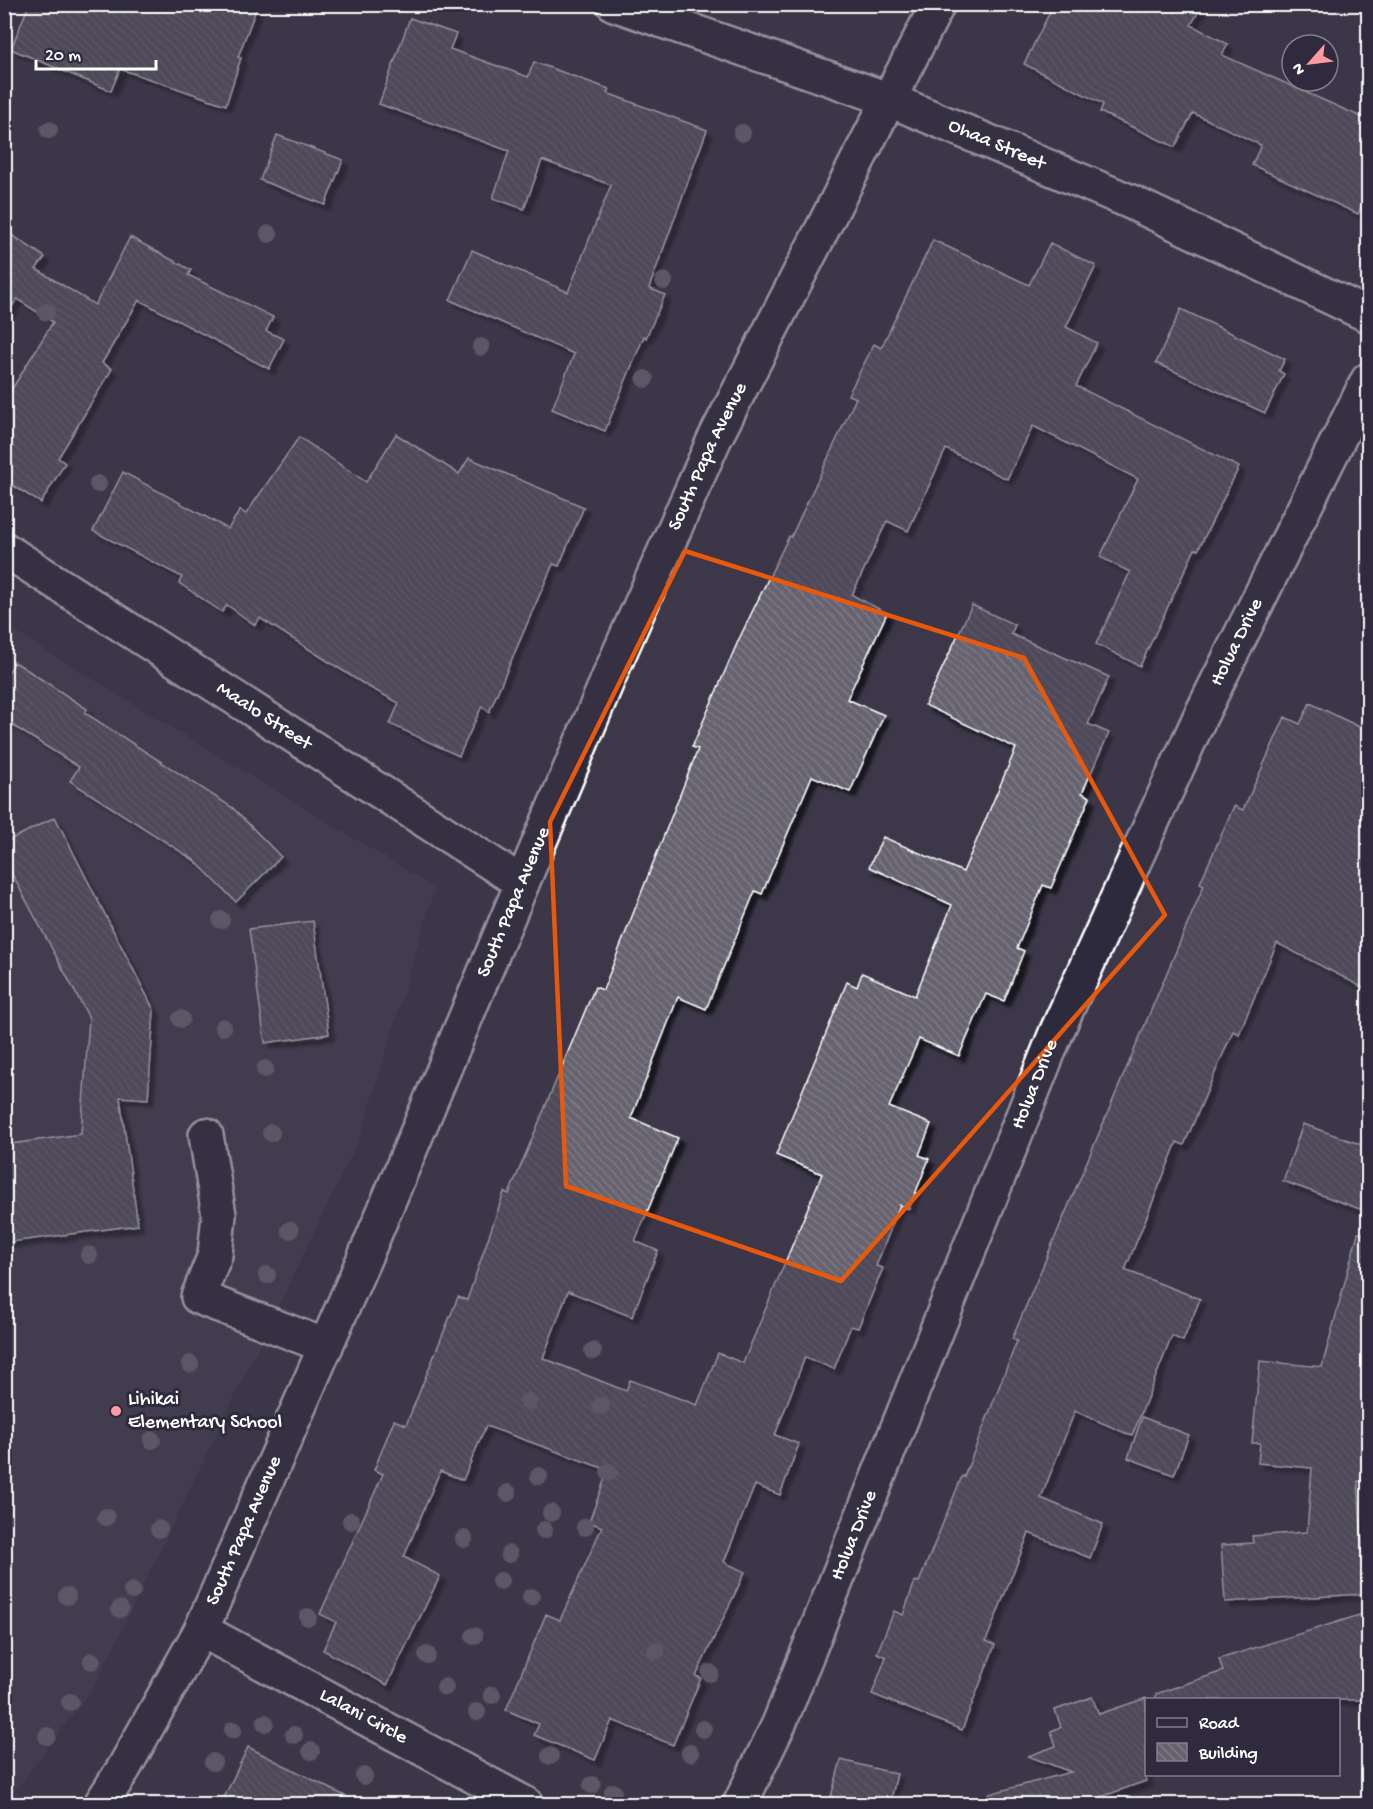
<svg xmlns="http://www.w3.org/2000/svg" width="1373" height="1809" font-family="'Gochi Hand',sans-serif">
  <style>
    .built { fill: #494455 }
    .building { fill: url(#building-back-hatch); stroke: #fff; stroke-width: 1.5; filter: url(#shadow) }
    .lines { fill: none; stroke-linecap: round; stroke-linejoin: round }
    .minor-casing { stroke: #fff; stroke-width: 38 }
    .minor { stroke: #2f2a3d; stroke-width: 33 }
    .tree { fill: #827e8a }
    .marked { fill: none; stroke: #e8590c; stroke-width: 4.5; stroke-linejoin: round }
    .poi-dot { fill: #ff9aa2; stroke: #2f2a3d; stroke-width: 2 }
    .labels { text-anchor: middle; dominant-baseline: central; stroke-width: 6; stroke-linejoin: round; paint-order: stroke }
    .street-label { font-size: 20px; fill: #fff; stroke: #2f2a3d }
    .poi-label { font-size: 20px; fill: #fff; stroke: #2f2a3d; text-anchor: start }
  </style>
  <defs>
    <pattern id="building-back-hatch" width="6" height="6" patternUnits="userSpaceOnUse" patternTransform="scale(1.5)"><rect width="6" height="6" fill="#666270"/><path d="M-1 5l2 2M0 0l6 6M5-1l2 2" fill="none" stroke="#7d7a85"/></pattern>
    <filter id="shadow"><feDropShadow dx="5.5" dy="5.5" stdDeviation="1.5" flood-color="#0009"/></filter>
  </defs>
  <rect width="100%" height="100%" fill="#3c3749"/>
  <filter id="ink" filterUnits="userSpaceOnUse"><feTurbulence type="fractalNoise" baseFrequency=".0167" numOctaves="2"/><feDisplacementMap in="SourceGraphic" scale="12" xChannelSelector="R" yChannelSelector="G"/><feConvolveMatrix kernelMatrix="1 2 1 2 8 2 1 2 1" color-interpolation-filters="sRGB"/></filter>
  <g filter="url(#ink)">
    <polygon class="built" points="4,625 435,888 360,1137 95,1685 5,1804"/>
    <g class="building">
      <polygon points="29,4 258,4 238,57 241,58 226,105 120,69 111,91 11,49"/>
      <polygon points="1054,4 1203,4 1191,25 1228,44 1222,55 1368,120 1368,190 1358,214 1252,165 1261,145 1193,113 1175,147 1100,112 1103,104 1024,64"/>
      <polygon points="410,18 456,34 450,49 528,77 534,62 609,89 607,93 707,130 649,288 665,295 646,338 644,336 605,431 552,409 574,354 450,300 472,250 568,292 611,185 542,160 524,209 493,198 509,151 379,104"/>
      <polygon points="277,135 343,160 325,205 260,180"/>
      <polygon points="4,230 45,257 36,269 95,305 130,237 191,270 188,275 273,317 266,331 284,339 269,369 139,300 102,363 112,369 58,458 65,463 41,503 4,480 4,402 53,322 17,299 4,318"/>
      <polygon points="933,240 1029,285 1050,243 1096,266 1066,327 1097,343 1076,386 1239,467 1198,550 1195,549 1140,666 1096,644 1130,572 1100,557 1138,479 1033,426 1007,479 946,449 908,531 887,521 852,595 887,613 847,699 884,715 850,792 812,776 762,894 755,891 706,1009 678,997 631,1118 678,1138 635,1241 658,1251 632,1317 568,1291 543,1358 626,1391 630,1380 697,1405 718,1353 743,1363 822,1174 776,1155 847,982 857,987 862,973 915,996 952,905 869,867 883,837 963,872 1016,748 925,705 972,605 1015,625 1011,634 1109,677 1088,724 1109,733 1082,793 1090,797 1051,888 1043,885 1017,948 1024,951 1004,1001 986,994 959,1056 919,1039 889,1107 931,1124 919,1155 929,1159 909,1209 900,1205 876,1266 883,1268 858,1328 851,1326 834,1369 805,1357 775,1435 799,1444 780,1495 755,1485 724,1562 745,1572 696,1676 701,1678 673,1745 612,1720 595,1760 534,1735 539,1724 506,1710 546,1614 560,1620 602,1527 589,1522 608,1470 486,1426 463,1480 440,1471 404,1557 440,1576 387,1685 323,1650 336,1622 320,1614 383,1474 374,1470 394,1420 406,1425 458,1297 467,1300 504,1192 509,1194 595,987 603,990 698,749 692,747 739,639 789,536 791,537 856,398 848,395 874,344 881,348"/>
      <polygon points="1181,309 1285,359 1279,371 1284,374 1265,413 1156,363"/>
      <polygon points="396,434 459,474 469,458 584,507 559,566 553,564 489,712 482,706 459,756 390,724 399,703 367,686 260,618 255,625 227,605 222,612 179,583 182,577 93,531 123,472 228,529 240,510 246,514 299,437 366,482"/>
      <polygon points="15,662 87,709 85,713 233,808 281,857 236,902 194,860 70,781 79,767 4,720 4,679"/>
      <polygon points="1310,703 1368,731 1368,990 1277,943 1239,1034 1233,1031 1184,1145 1177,1142 1125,1270 1200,1299 1183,1341 1172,1336 1132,1436 1075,1411 1041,1498 1103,1524 1090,1558 1029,1533 986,1641 995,1645 962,1730 872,1694 886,1657 877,1653 894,1611 903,1615 915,1581 919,1582 962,1476 964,1477 1017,1341 1012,1339 1204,885 1200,883 1234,806 1243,810 1285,717 1300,724"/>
      <polygon points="55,817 154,1010 148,1099 120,1097 138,1225 4,1243 4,1145 81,1134 89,1018 4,859 4,843"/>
      <polygon points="313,921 329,1034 265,1043 249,929"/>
      <polygon points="1303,1124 1368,1147 1368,1212 1283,1181"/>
      <polygon points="1358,1233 1368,1234 1368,1461 1367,1482 1358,1481 1365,1594 1225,1602 1221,1545 1253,1543 1252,1536 1307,1532 1312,1468 1258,1463 1260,1443 1252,1443 1260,1361 1322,1367"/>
      <polygon points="1142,1417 1189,1435 1174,1475 1128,1458"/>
      <polygon points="1366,1613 1368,1700 1156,1700 1156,1694 1223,1671 1219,1659"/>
      <polygon points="1092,1697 1099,1714 1146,1698 1146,1781 1081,1804 991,1804 989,1794 1071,1772 1028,1756 1056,1746 1051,1731 1061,1727 1055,1710"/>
      <polygon points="248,1747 361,1804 221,1804"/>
      <polygon points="841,1760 897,1774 890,1804 829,1804"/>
    </g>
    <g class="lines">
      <g class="minor-casing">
        <g id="minor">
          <path id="s1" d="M614 4 888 99 1131 202 1368 315"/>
          <path id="s2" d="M4 549 522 883"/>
          <polyline points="206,1135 219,1215 215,1255 198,1297 326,1346"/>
          <path id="s3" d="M201 1630 526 1804"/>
          <path id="s4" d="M101 1804 124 1768 201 1630 367 1252 611 672 714 440 938 4"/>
          <path id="s5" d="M740 1804 779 1724 1056 1033 1200 717 1368 380"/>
        </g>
      </g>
      <use href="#minor" class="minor"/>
    </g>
    <g class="tree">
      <circle cx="49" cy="130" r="9"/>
      <circle cx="742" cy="133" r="9"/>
      <circle cx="269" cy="234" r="9"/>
      <circle cx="664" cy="281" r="9"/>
      <circle cx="46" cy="312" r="9"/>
      <circle cx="481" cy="347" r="9"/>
      <circle cx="645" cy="379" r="9"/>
      <circle cx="98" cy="484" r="9"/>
      <circle cx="221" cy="920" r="9"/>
      <circle cx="181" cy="1019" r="9"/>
      <circle cx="223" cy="1027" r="9"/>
      <circle cx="265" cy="1069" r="9"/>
      <circle cx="271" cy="1133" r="9"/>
      <circle cx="290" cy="1230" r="9"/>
      <circle cx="89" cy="1255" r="9"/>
      <circle cx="267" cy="1275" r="9"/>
      <circle cx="593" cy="1351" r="9"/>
      <circle cx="190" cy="1364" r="9"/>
      <circle cx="528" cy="1402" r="9"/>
      <circle cx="601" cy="1406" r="9"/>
      <circle cx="152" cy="1440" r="9"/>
      <circle cx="609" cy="1472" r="9"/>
      <circle cx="539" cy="1476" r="9"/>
      <circle cx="508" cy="1493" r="9"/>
      <circle cx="551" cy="1513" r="9"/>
      <circle cx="106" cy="1517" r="9"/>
      <circle cx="351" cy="1521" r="9"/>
      <circle cx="585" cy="1527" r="9"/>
      <circle cx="159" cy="1529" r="9"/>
      <circle cx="544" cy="1530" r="9"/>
      <circle cx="464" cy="1539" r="9"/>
      <circle cx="509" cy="1554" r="9"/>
      <circle cx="500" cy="1581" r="9"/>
      <circle cx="132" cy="1591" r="9"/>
      <circle cx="67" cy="1596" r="9"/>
      <circle cx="531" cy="1597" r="9"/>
      <circle cx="120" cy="1609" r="9"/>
      <circle cx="308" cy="1617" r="9"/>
      <circle cx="474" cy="1636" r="9"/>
      <circle cx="656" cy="1651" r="9"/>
      <circle cx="427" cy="1655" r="9"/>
      <circle cx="92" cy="1661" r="9"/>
      <circle cx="710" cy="1673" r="9"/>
      <circle cx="445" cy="1687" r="9"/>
      <circle cx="492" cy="1695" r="9"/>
      <circle cx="70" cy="1702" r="9"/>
      <circle cx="477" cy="1712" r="9"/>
      <circle cx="265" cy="1723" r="9"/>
      <circle cx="703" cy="1729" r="9"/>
      <circle cx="233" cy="1730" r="9"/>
      <circle cx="294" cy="1735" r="9"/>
      <circle cx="47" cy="1736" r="9"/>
      <circle cx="311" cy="1751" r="9"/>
      <circle cx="690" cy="1753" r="9"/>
      <circle cx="550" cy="1756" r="9"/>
      <circle cx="213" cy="1762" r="9"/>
      <circle cx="364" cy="1776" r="9"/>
      <circle cx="592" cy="1785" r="9"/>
      <circle cx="613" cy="1792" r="9"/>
    </g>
  </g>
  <path d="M0 0H1373V1809H0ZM685 551 1024 658 1165 915 841 1281 566 1186 550 822Z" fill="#3c3749" fill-opacity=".55" fill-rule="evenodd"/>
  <path class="marked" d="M685 551 1024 658 1165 915 841 1281 566 1186 550 822Z"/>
  <circle class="poi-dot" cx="116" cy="1411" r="6"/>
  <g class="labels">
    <g class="street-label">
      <text stroke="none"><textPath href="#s1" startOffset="408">Ohaa Street</textPath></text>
      <text stroke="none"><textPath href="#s4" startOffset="1479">South Papa Avenue</textPath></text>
      <text stroke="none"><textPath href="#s5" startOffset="1264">Holua Drive</textPath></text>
      <text stroke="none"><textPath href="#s2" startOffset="309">Maalo Street</textPath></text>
      <text stroke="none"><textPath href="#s4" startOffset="993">South Papa Avenue</textPath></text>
      <text stroke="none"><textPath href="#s5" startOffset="778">Holua Drive</textPath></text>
      <text stroke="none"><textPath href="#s4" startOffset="309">South Papa Avenue</textPath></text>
      <text stroke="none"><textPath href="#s5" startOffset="292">Holua Drive</textPath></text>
      <text stroke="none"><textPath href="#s3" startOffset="184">Lalani Circle</textPath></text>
    </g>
    <g class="poi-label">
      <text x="128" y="1400">Lihikai<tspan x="128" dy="23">Elementary School</tspan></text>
    </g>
  </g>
  <rect width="1373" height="1809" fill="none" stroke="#2f2a3d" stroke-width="24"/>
  <rect x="12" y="12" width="1349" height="1785" fill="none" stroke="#fff" stroke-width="2" filter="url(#ink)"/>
  <rect x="1145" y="1698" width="195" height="78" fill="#2f2a3d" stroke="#827f8b" stroke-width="1.5"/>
  <rect x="1157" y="1718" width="30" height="9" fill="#2f2a3d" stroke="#827f8b" stroke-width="1.5"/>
  <text x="1199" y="1728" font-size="18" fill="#ffffff">Road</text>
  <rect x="1157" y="1743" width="30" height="18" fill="url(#building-back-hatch)" stroke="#827f8b" stroke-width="1.5"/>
  <text x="1199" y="1758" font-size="18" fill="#ffffff">Building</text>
  <g transform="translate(1310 63) rotate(242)"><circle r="28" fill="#2f2a3d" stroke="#827f8b" stroke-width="1.5"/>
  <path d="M0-4.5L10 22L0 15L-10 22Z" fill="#ff9aa2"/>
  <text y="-9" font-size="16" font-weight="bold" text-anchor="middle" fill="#ffffff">N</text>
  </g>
  <path d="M36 60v9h120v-9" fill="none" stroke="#ffffff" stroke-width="3"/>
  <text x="45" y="60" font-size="18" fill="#ffffff" stroke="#2f2a3d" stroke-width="4.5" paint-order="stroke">20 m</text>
</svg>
